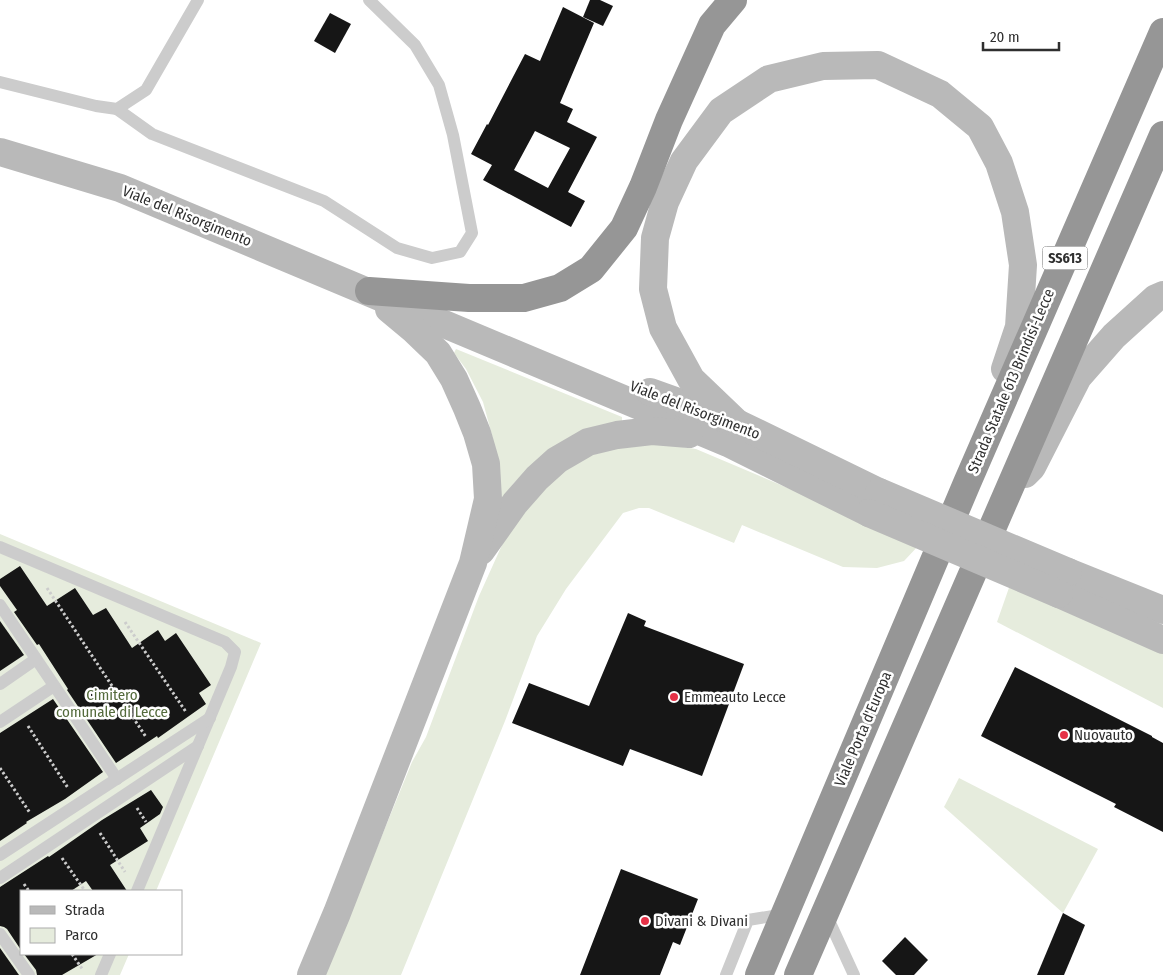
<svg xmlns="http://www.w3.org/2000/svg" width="1163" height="975" font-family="'Fira Sans Condensed',sans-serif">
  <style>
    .green { fill: #e6ecdd }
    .building { fill: #161616; fill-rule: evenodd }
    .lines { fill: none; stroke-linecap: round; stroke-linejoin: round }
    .path { stroke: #ccc; stroke-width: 3; stroke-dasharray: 2.5 2.5; stroke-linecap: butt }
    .lane { stroke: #ccc; stroke-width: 12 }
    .secondary { stroke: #b9b9b9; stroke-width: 28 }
    .highway { stroke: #969696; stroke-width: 28 }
    .secondary-bridge { stroke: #b9b9b9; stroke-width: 28 }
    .poi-dot { fill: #e63147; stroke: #fff; stroke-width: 2 }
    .labels { text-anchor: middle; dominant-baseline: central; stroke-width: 5; stroke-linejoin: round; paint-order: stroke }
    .shield { fill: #fff; stroke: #6d6d6d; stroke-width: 1 }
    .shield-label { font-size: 14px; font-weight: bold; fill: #2f2f2f }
    .street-label { font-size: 15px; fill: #2f2f2f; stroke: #fff }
    .park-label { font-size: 15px; fill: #546b3c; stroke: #fff }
    .poi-label { font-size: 15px; fill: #2f2f2f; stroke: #fff; text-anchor: start }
  </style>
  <rect width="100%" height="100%" fill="#fff"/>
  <g class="green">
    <polygon points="456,349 622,417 622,423 570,437 540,457 514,483 501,500 496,479 493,439 483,402 466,369 454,353"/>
    <polygon points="656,443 696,449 920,544 904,561 877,568 843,567 742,525 734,543 649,508 639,508 623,513 566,589 537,636 505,721 401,975 325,975 412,762 426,737 479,596 502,545 526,506 554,475 588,456 622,447"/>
    <polygon points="0,534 261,643 156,891 21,891 21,954 129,954 120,975 0,975"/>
    <polygon points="1011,582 1163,647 1163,708 997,622"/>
    <polygon points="959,778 1098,849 1063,913 944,807"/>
  </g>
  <g class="building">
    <polygon points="590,0 600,0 613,6 603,26 583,17"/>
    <path d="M563 7 594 23 560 103 573 109 567 122 597 137 568 192 585 201 571 227 483 180 492 165 471 154 487 124 488 125 525 54 540 61ZM535 131 570 148 548 188 514 170Z"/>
    <polygon points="330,13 351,24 335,53 314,41"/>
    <polygon points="20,566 47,606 75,588 93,615 106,608 132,648 158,630 165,641 176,633 211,685 199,693 206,704 158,738 157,736 116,763 67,690 68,689 39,644 37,645 14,612 17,610 0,586 0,579"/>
    <polygon points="628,613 646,621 644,626 744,664 702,776 630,749 623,766 512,723 529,683 589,706"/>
    <polygon points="0,621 24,655 0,671"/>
    <polygon points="1015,667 1152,736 1152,737 1163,743 1163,832 1114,807 1116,804 981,736"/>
    <polygon points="53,699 103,772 65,799 26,822 27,823 0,841 0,733"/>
    <polygon points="151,790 163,807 160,814 140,828 148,841 110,865 127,891 93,891 86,881 71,891 21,891 21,950 7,929 4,927 0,926 0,887 48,856 49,857 102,820"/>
    <polygon points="621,869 698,899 680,945 673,942 660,975 580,975"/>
    <polygon points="1063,913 1085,925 1064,975 1037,975"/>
    <polygon points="905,937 928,960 914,975 896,975 882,961"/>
    <polygon points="0,948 19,975 0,975"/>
    <polygon points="24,954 98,954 62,975 37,975 36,970"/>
  </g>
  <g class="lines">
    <g class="path">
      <polyline points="47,588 146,737"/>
      <polyline points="125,622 186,712"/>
      <polyline points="28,726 68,788"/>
      <polyline points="0,768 30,813"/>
      <polyline points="137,808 146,822"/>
      <polyline points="100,833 125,872"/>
      <polyline points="62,858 85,891"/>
      <polyline points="24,884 29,891"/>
      <polyline points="72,954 83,970"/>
    </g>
    <g class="lane">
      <polyline points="0,82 96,106 117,109 146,90 198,0"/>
      <polyline points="117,109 152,134 324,201 397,248 432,258 460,252 472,233 453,135 439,85 415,45 369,0"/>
      <polyline points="0,547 225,642 235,652 231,667 137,891"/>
      <polyline points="0,605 117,779"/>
      <polyline points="0,684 36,659"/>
      <polyline points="0,722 54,686"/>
      <polyline points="0,855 210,718"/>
      <polyline points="0,878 198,746"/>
      <polyline points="826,914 854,975"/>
      <polyline points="0,934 29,975"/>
      <polyline points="101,975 110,954"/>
      <polyline points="726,975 748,920 785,914"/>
    </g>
    <g class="secondary">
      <polyline points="0,152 120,188 728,443 869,513"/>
      <polyline points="650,392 737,423 879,492"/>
      <polyline points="737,423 691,379 663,328 653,289 655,238 665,202 684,161 721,111 769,79 823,66 878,65 940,94 980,127 999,163 1015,212 1023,265 1019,327 1005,369"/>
      <polyline points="1025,474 1032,467 1078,377 1114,336 1156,298 1163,295"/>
      <polyline points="481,551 515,503 537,478 557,460 588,442 617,435 652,431 689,434"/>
      <polyline points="1068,572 1163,610"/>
      <polyline points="1059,594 1163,640"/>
      <polyline points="311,975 337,913 473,563 488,499 486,464 477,433 467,408 454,379 438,353 413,329 389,309"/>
    </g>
    <g class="highway">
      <polyline points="369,291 469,298 524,298 560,288 591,269 624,228 643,187 669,120 712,25 733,0"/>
      <polyline points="759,975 967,483 1163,32"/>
      <polyline points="798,975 1163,135"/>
    </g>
    <g class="secondary-bridge">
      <polyline points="879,492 1068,572"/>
      <polyline points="869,513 1059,594"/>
    </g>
  </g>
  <g class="poi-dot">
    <circle cx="674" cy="697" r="5"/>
    <circle cx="1064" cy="735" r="5"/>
    <circle cx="645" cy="921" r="5"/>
  </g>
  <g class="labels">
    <rect class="shield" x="1042.5" y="246.5" width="45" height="23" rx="4"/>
    <g class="shield-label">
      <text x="1065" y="258">SS613</text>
    </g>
    <g class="street-label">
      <text transform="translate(187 216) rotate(22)">Viale del Risorgimento</text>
      <text transform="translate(1011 381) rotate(-67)">Strada Statale 613 Brindisi-Lecce</text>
      <text transform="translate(695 410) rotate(21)">Viale del Risorgimento</text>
      <text transform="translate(863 729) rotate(-67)">Viale Porta d'Europa</text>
    </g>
    <g class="park-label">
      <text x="112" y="695">Cimitero<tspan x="112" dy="17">comunale di Lecce</tspan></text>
    </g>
    <g class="poi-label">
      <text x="684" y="697">Emmeauto Lecce</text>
      <text x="1074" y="735">Nuovauto</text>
      <text x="655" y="921">Divani &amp; Divani</text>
    </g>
  </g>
  <rect x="20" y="890" width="162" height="65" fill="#ffffff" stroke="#acacac"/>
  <rect x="30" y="906" width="25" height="8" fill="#b9b9b9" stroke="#acacac"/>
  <text x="65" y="915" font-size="15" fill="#2f2f2f">Strada</text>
  <rect x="30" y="928" width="25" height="15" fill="#e6ecdd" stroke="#acacac"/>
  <text x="65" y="940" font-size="15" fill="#2f2f2f">Parco</text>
  <path d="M983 42v8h76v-8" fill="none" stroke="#2f2f2f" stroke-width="2.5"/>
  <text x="990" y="42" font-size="15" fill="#2f2f2f" stroke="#ffffff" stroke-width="4" paint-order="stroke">20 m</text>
</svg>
